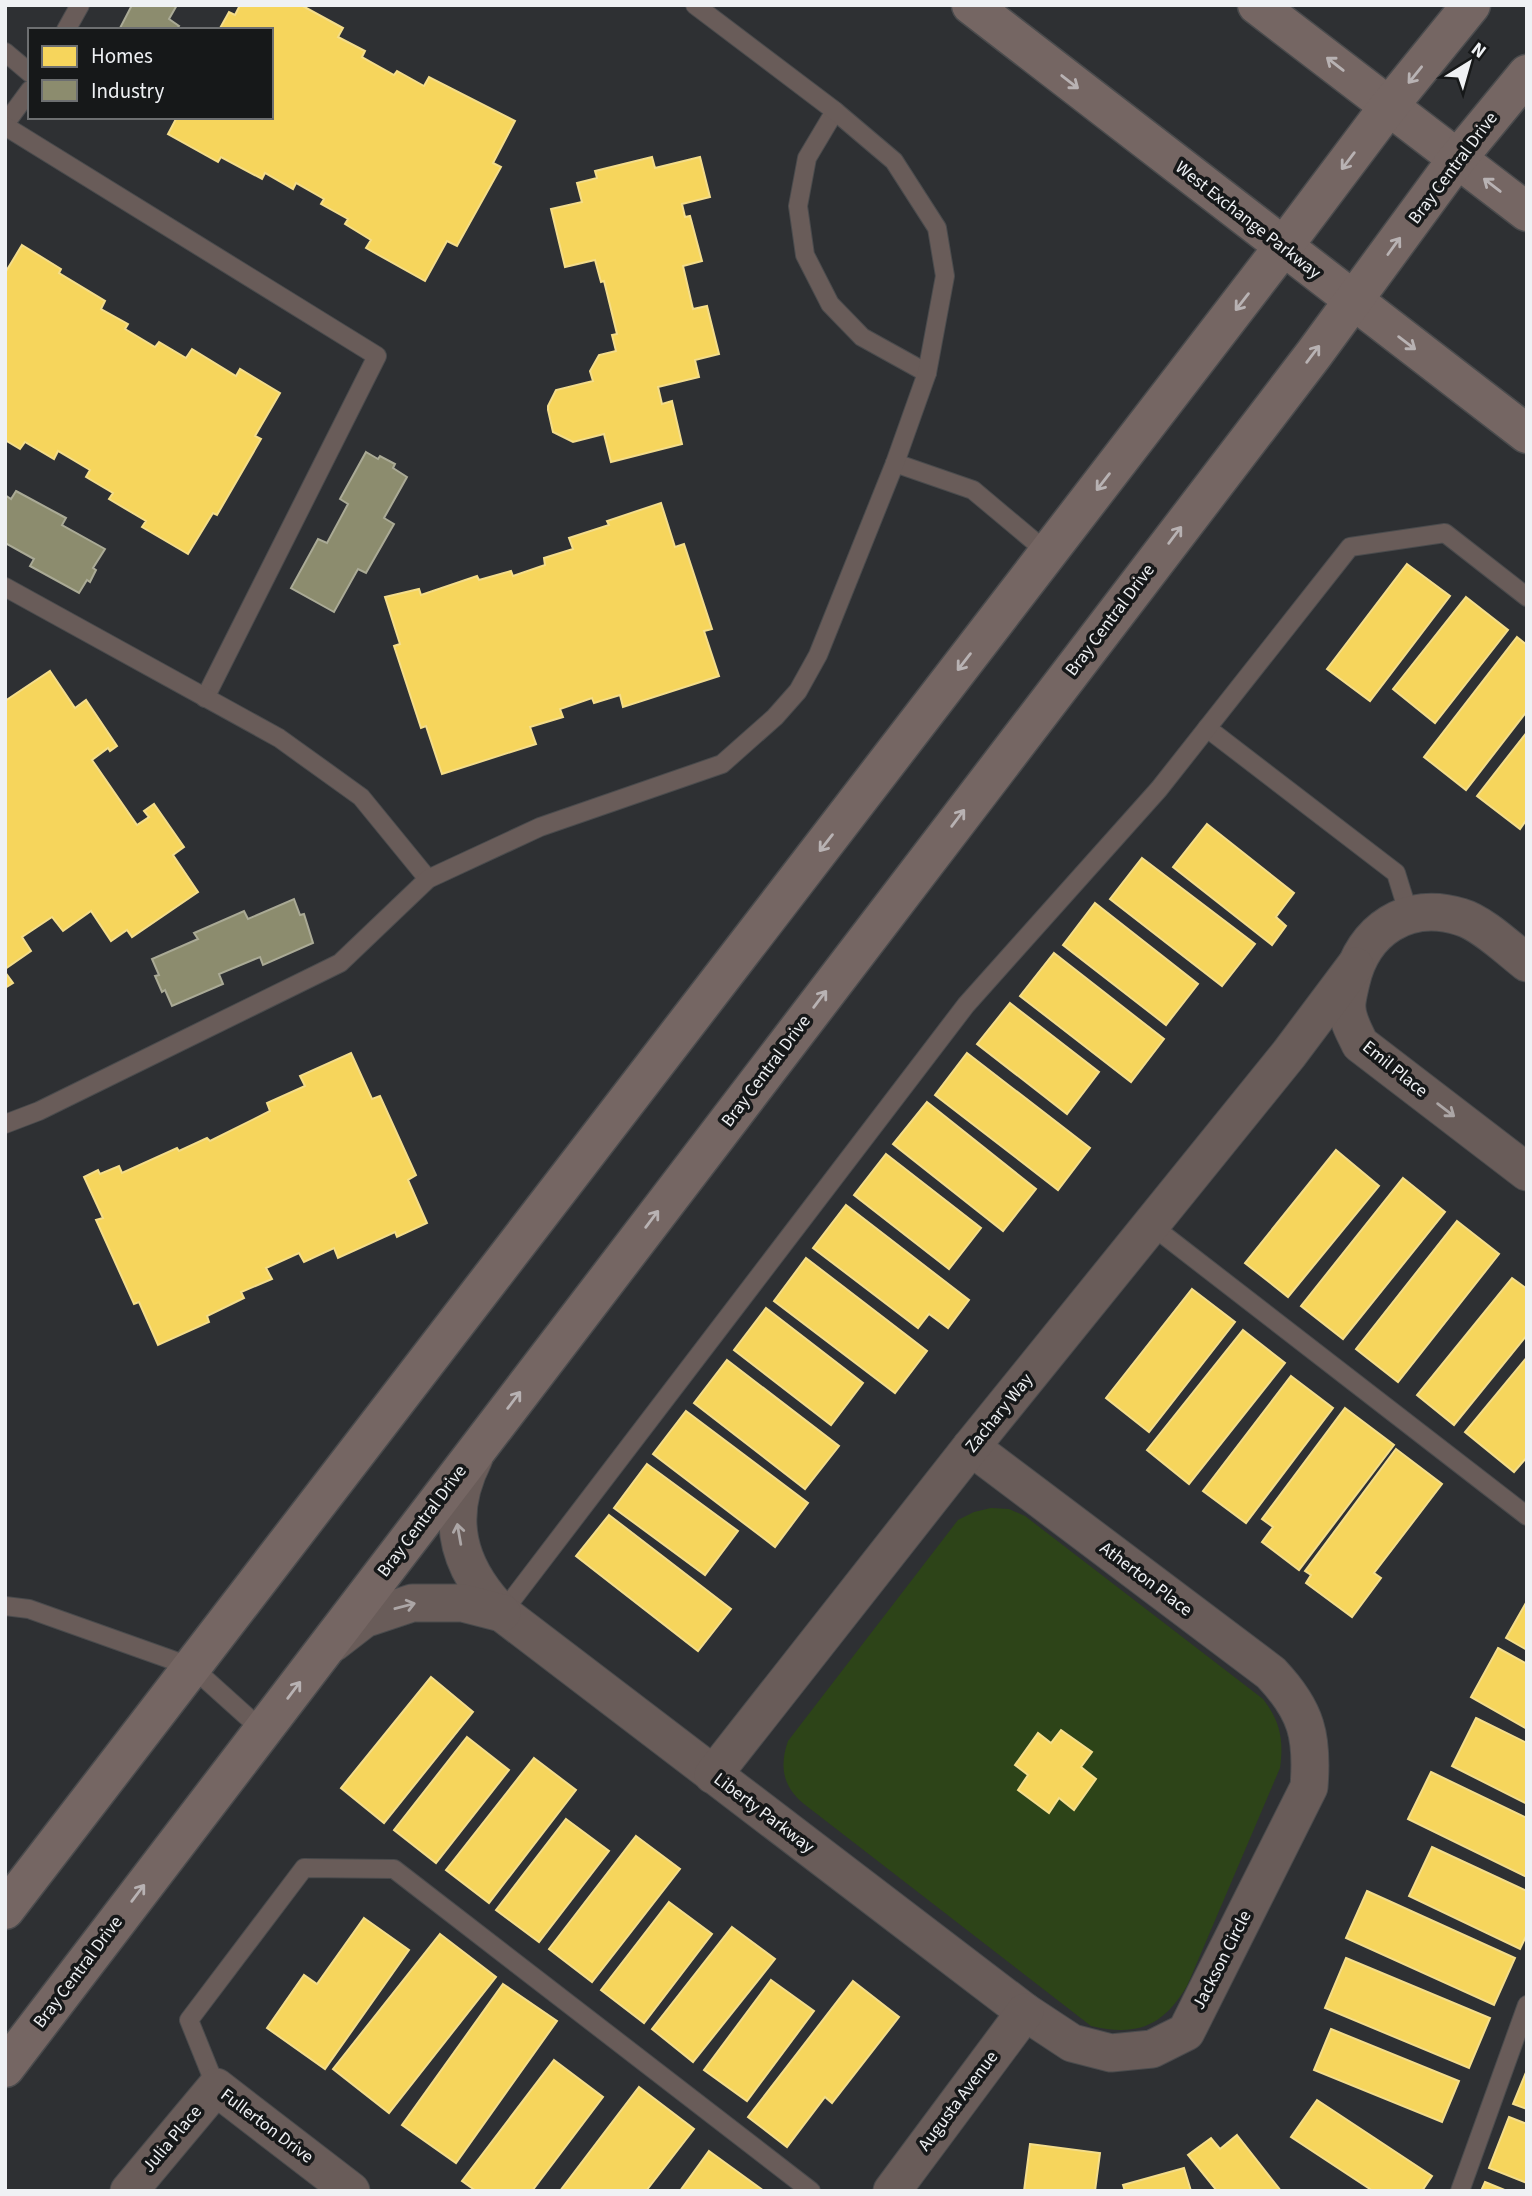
<svg xmlns="http://www.w3.org/2000/svg" width="1532" height="2196" font-family="'Source Sans 3',sans-serif">
  <style>
    .green { fill: #2d4418 }
    .homes { fill: #f6d55c; stroke: #f4dd8a; stroke-width: 2 }
    .industry { fill: #8c8c6e; stroke: #aaaa96; stroke-width: 2 }
    .lines { fill: none; stroke-linecap: round; stroke-linejoin: round }
    .lane-casing { stroke: #4a4b4d; stroke-width: 20 }
    .street-casing { stroke: #4a4b4d; stroke-width: 39 }
    .secondary-casing { stroke: #4a4b4d; stroke-width: 41 }
    .lane { stroke: #695c59; stroke-width: 18 }
    .street { stroke: #695c59; stroke-width: 37 }
    .secondary { stroke: #756663; stroke-width: 38 }
    .oneway { stroke: #b8b2b3 }
    .oneway2 { stroke: #aca6a6 }
    .labels { text-anchor: middle; dominant-baseline: central; stroke-width: 7; stroke-linejoin: round; paint-order: stroke }
    .street-label { font-size: 18px; fill: #eff1f4; stroke: #161819 }
  </style>
  <rect width="100%" height="100%" fill="#2e3033"/>
  <path class="green" d="M991 1508 1009 1509 1025 1516 1263 1699C1280 1721 1284 1740 1280 1768L1187 1986C1163 2026 1137 2037 1091 2026L804 1804C783 1787 779 1767 788 1741L958 1520 974 1512Z"/>
  <g class="homes">
    <polygon points="240,5 301,5 343,28 338,37 365,51 362,57 394,75 397,71 424,86 429,77 515,121 493,163 501,167 457,246 447,241 425,281 366,248 371,240 345,224 348,219 321,204 324,199 296,183 293,189 265,173 262,179 221,157 218,162 168,134 177,117 271,117 271,30 219,30 229,12 235,15"/>
    <polygon points="652,157 655,168 700,157 710,197 682,204 685,217 690,216 702,261 683,266 693,309 707,306 719,354 695,360 699,377 658,387 662,404 672,401 682,444 611,462 604,434 573,442 553,432 548,410 548,406 556,390 593,381 590,371 599,355 616,351 612,335 617,334 604,281 601,282 595,260 565,267 551,209 582,202 577,183 597,178 595,171"/>
    <polygon points="22,245 61,269 59,273 105,301 101,309 128,324 125,329 155,347 159,342 186,358 192,349 236,376 240,369 280,393 255,436 261,439 217,515 213,513 188,554 142,527 146,521 109,499 113,493 86,477 90,470 58,451 54,459 25,442 20,449 5,440 5,273"/>
    <polygon points="661,503 675,547 684,544 712,629 704,631 719,676 623,707 620,695 594,703 592,698 560,709 563,717 530,727 536,744 442,774 426,726 421,728 394,646 400,644 385,597 419,589 421,595 477,576 479,580 511,571 513,576 545,565 544,558 573,549 569,538 609,525 607,521"/>
    <polygon points="1407,564 1450,596 1370,701 1327,669"/>
    <polygon points="1466,597 1508,630 1435,723 1393,689"/>
    <polygon points="1517,637 1527,645 1527,711 1466,790 1424,757"/>
    <polygon points="50,671 75,708 86,700 117,746 110,751 108,748 92,760 137,825 149,817 144,811 154,804 184,847 173,855 198,892 132,937 127,930 111,941 91,911 63,931 52,917 22,937 31,951 5,969 5,701"/>
    <polygon points="1527,732 1527,819 1520,829 1477,796"/>
    <polygon points="1207,824 1294,893 1276,917 1286,926 1272,945 1173,867"/>
    <polygon points="1142,858 1255,944 1222,986 1110,899"/>
    <polygon points="1095,903 1198,984 1166,1025 1063,945"/>
    <polygon points="1054,953 1164,1039 1131,1082 1020,996"/>
    <polygon points="5,972 13,983 5,988"/>
    <polygon points="1010,1003 1099,1072 1067,1114 977,1044"/>
    <polygon points="351,1053 372,1099 380,1096 416,1175 408,1180 427,1223 397,1237 395,1232 338,1258 334,1248 304,1262 299,1253 266,1268 272,1279 241,1292 244,1298 207,1316 209,1322 158,1345 139,1302 134,1304 96,1220 103,1218 84,1177 98,1170 100,1174 119,1166 122,1173 177,1148 179,1151 207,1138 210,1141 270,1111 267,1103 305,1086 300,1076"/>
    <polygon points="967,1053 1090,1148 1058,1190 935,1095"/>
    <polygon points="927,1102 1036,1189 1003,1231 893,1144"/>
    <polygon points="1336,1150 1379,1186 1288,1297 1245,1263"/>
    <polygon points="886,1154 981,1228 949,1269 854,1195"/>
    <polygon points="1403,1178 1445,1212 1343,1339 1301,1306"/>
    <polygon points="846,1205 969,1300 948,1328 929,1314 918,1328 813,1248"/>
    <polygon points="1457,1221 1499,1254 1398,1382 1356,1349"/>
    <polygon points="806,1258 927,1351 895,1393 774,1301"/>
    <polygon points="1512,1278 1527,1289 1527,1335 1454,1425 1417,1395"/>
    <polygon points="1192,1289 1235,1322 1149,1432 1106,1398"/>
    <polygon points="766,1308 863,1383 831,1425 734,1350"/>
    <polygon points="1243,1330 1285,1363 1189,1484 1147,1450"/>
    <polygon points="1527,1357 1527,1457 1514,1472 1465,1432"/>
    <polygon points="727,1360 839,1446 805,1489 694,1403"/>
    <polygon points="1291,1376 1333,1408 1246,1523 1203,1491"/>
    <polygon points="1345,1408 1394,1445 1299,1570 1262,1542 1273,1527 1262,1519"/>
    <polygon points="686,1411 808,1503 775,1547 653,1454"/>
    <polygon points="1396,1449 1442,1484 1374,1573 1381,1578 1352,1617 1306,1583 1311,1575 1305,1571"/>
    <polygon points="647,1464 738,1531 705,1575 614,1508"/>
    <polygon points="609,1515 731,1609 698,1651 576,1556"/>
    <polygon points="1527,1601 1527,1650 1506,1638"/>
    <polygon points="1498,1648 1527,1664 1527,1729 1471,1697"/>
    <polygon points="431,1677 473,1712 384,1823 341,1788"/>
    <polygon points="1476,1718 1527,1743 1527,1804 1452,1766"/>
    <polygon points="1061,1730 1092,1752 1081,1767 1096,1779 1074,1810 1059,1798 1049,1813 1018,1790 1028,1775 1015,1765 1038,1733 1051,1743"/>
    <polygon points="467,1737 509,1770 436,1863 394,1830"/>
    <polygon points="534,1758 576,1790 489,1903 446,1870"/>
    <polygon points="1431,1772 1527,1818 1527,1877 1408,1819"/>
    <polygon points="566,1819 609,1851 539,1942 496,1910"/>
    <polygon points="636,1836 680,1869 592,1982 549,1949"/>
    <polygon points="1432,1847 1527,1891 1527,1934 1520,1949 1409,1896"/>
    <polygon points="1367,1891 1515,1958 1494,2005 1346,1938"/>
    <polygon points="669,1902 712,1934 644,2023 601,1990"/>
    <polygon points="364,1918 409,1950 325,2069 267,2028 304,1975 317,1984"/>
    <polygon points="732,1927 775,1959 693,2062 652,2029"/>
    <polygon points="440,1934 496,1977 389,2113 333,2069"/>
    <polygon points="1346,1958 1490,2018 1469,2068 1325,2008"/>
    <polygon points="771,1980 814,2011 747,2101 704,2070"/>
    <polygon points="853,1981 899,2017 832,2103 825,2097 787,2147 748,2117"/>
    <polygon points="503,1984 557,2021 456,2163 402,2125"/>
    <polygon points="1331,2029 1459,2081 1442,2122 1314,2070"/>
    <polygon points="554,2060 603,2097 532,2191 476,2191 462,2181"/>
    <polygon points="1527,2070 1527,2109 1513,2104"/>
    <polygon points="639,2087 694,2129 646,2191 560,2191"/>
    <polygon points="1317,2100 1432,2176 1422,2191 1373,2191 1291,2137"/>
    <polygon points="1509,2117 1527,2124 1527,2183 1489,2168"/>
    <polygon points="1237,2135 1281,2191 1217,2191 1188,2155 1211,2138 1220,2149"/>
    <polygon points="1030,2144 1100,2153 1095,2191 1024,2191"/>
    <polygon points="709,2151 764,2191 680,2191"/>
    <polygon points="1184,2168 1191,2191 1125,2191 1123,2185"/>
    <polygon points="1485,2182 1507,2191 1481,2191"/>
  </g>
  <g class="industry">
    <polygon points="132,5 177,5 169,19 179,26 176,30 119,30"/>
    <polygon points="366,452 378,459 380,456 395,464 393,468 407,477 384,518 394,524 366,573 358,569 334,612 291,588 318,539 327,543 348,504 340,499"/>
    <polygon points="16,491 66,518 62,525 105,549 93,568 96,570 90,582 87,580 79,593 30,566 34,559 5,543 5,495 11,499"/>
    <polygon points="294,899 300,915 304,914 313,943 263,965 260,957 219,974 223,984 172,1006 165,990 162,992 155,976 159,975 152,959 198,939 194,933 244,911 248,919"/>
  </g>
  <g class="lines">
    <g class="lane-casing">
      <g id="lane">
        <polyline points="66,30 80,5"/>
        <polyline points="5,52 30,73"/>
        <polyline points="835,111 807,158 798,206 805,255 830,304 862,337 927,373"/>
        <polyline points="5,124 30,90"/>
        <polyline points="5,126 377,356 205,698"/>
        <polyline points="895,463 973,490 1048,553"/>
        <polyline points="5,587 279,738 361,797 428,879"/>
        <polyline points="1207,728 1396,873 1409,915"/>
        <polyline points="5,1124 39,1111 340,963 428,879 540,827 722,764 775,717 798,691 818,655 895,463 927,373 945,276 937,228 894,161 835,111 695,5"/>
        <polyline points="1151,1225 1527,1516"/>
        <polyline points="5,1606 29,1609 192,1667 262,1730"/>
        <polyline points="502,1613 966,1005 1159,789 1350,547 1445,533 1527,597"/>
        <polyline points="216,2087 189,2020 304,1868 394,1869 811,2191"/>
        <polyline points="1460,2191 1527,2005"/>
      </g>
    </g>
    <g class="street-casing">
      <g id="street">
        <path d="M1527 963C1509 949 1482 923 1461 917 1407 900 1363 930 1351 982 1349 991 1346 1001 1347 1009 1348 1022 1355 1033 1360 1044L1527 1172"/>
        <path d="M474 1458C444 1517 457 1567 502 1613L1025 2012 1072 2043 1111 2053 1152 2049 1186 2032 1309 1787C1313 1737 1307 1711 1271 1673L971 1447"/>
        <polyline points="333,1643 364,1619 412,1603 463,1603 502,1613"/>
        <polyline points="713,1775 971,1447 1289,1054 1355,966"/>
        <polyline points="129,2191 216,2087 351,2191"/>
        <polyline points="892,2191 1025,2012"/>
      </g>
    </g>
    <g class="secondary-casing">
      <g id="secondary">
        <polyline points="971,5 1527,434"/>
        <polyline points="1257,5 1527,212"/>
        <polyline points="5,1910 1283,247 1389,106 1471,5"/>
        <polyline points="5,2068 1314,354 1457,159 1527,74"/>
      </g>
    </g>
    <use href="#lane" class="lane"/>
    <use href="#street" class="street"/>
    <use href="#secondary" class="secondary"/>
  </g>
  <defs><path id="oneway-shaft" d="M-6 0H5M1.5-3L5.5 0L1.5 3" fill="none" stroke-width="1.6" stroke-linecap="round" stroke-linejoin="round" transform="scale(1.75)"/></defs>
  <g class="oneway">
    <use href="#oneway-shaft" transform="translate(1335 64) rotate(-142)"/>
    <use href="#oneway-shaft" transform="translate(1415 75) rotate(129)"/>
    <use href="#oneway-shaft" transform="translate(1070 82) rotate(38)"/>
    <use href="#oneway-shaft" transform="translate(1348 161) rotate(127)"/>
    <use href="#oneway-shaft" transform="translate(1492 185) rotate(-142)"/>
    <use href="#oneway-shaft" transform="translate(1394 246) rotate(-54)"/>
    <use href="#oneway-shaft" transform="translate(1242 302) rotate(128)"/>
    <use href="#oneway-shaft" transform="translate(1407 343) rotate(37)"/>
    <use href="#oneway-shaft" transform="translate(1313 354) rotate(-53)"/>
    <use href="#oneway-shaft" transform="translate(1103 482) rotate(128)"/>
    <use href="#oneway-shaft" transform="translate(1175 535) rotate(-53)"/>
    <use href="#oneway-shaft" transform="translate(964 662) rotate(128)"/>
    <use href="#oneway-shaft" transform="translate(958 818) rotate(-53)"/>
    <use href="#oneway-shaft" transform="translate(826 843) rotate(128)"/>
    <use href="#oneway-shaft" transform="translate(820 999) rotate(-53)"/>
    <use href="#oneway-shaft" transform="translate(652 1219) rotate(-53)"/>
    <use href="#oneway-shaft" transform="translate(514 1400) rotate(-53)"/>
    <use href="#oneway-shaft" transform="translate(294 1690) rotate(-53)"/>
    <use href="#oneway-shaft" transform="translate(138 1893) rotate(-53)"/>
  </g>
  <g class="oneway2">
    <use href="#oneway-shaft" transform="translate(1446 1110) rotate(37)"/>
    <use href="#oneway-shaft" transform="translate(459 1534) rotate(-100)"/>
    <use href="#oneway-shaft" transform="translate(405 1606) rotate(-15)"/>
  </g>
  <g class="labels">
    <g class="street-label">
      <text transform="translate(1453 168) rotate(-53)">Bray Central Drive</text>
      <text transform="translate(1248 220) rotate(38)">West Exchange Parkway</text>
      <text transform="translate(1110 620) rotate(-53)">Bray Central Drive</text>
      <text transform="translate(1395 1069) rotate(39)">Emil Place</text>
      <text transform="translate(766 1071) rotate(-53)">Bray Central Drive</text>
      <text transform="translate(999 1413) rotate(-51)">Zachary Way</text>
      <text transform="translate(422 1521) rotate(-53)">Bray Central Drive</text>
      <text transform="translate(1146 1579) rotate(37)">Atherton Place</text>
      <text transform="translate(764 1813) rotate(37)">Liberty Parkway</text>
      <text transform="translate(1222 1960) rotate(-63)">Jackson Circle</text>
      <text transform="translate(78 1972) rotate(-53)">Bray Central Drive</text>
      <text transform="translate(958 2101) rotate(-53)">Augusta Avenue</text>
      <text transform="translate(267 2126) rotate(37)">Fullerton Drive</text>
      <text transform="translate(172 2139) rotate(-50)">Julia Place</text>
    </g>
  </g>
  <rect width="1532" height="2196" fill="none" stroke="#eff1f4" stroke-width="14"/>
  <rect x="28" y="28" width="245" height="91" fill="#161819" stroke="#6d6f71" stroke-width="2"/>
  <rect x="42" y="46" width="35" height="21" fill="#f6d55c" stroke="#6d6f71" stroke-width="2"/>
  <text x="91" y="63" font-size="21" fill="#eff1f4">Homes</text>
  <rect x="42" y="80" width="35" height="21" fill="#8c8c6e" stroke="#6d6f71" stroke-width="2"/>
  <text x="91" y="98" font-size="21" fill="#eff1f4">Industry</text>
  <g transform="translate(1469 63) rotate(37)" stroke="#161819" stroke-width="5" paint-order="stroke">
  <path d="M0-5L12 26L0 18L-12 26Z" fill="#eff1f4"/>
  <text y="-10" font-size="19" font-weight="bold" text-anchor="middle" fill="#eff1f4">N</text>
  </g>
</svg>
